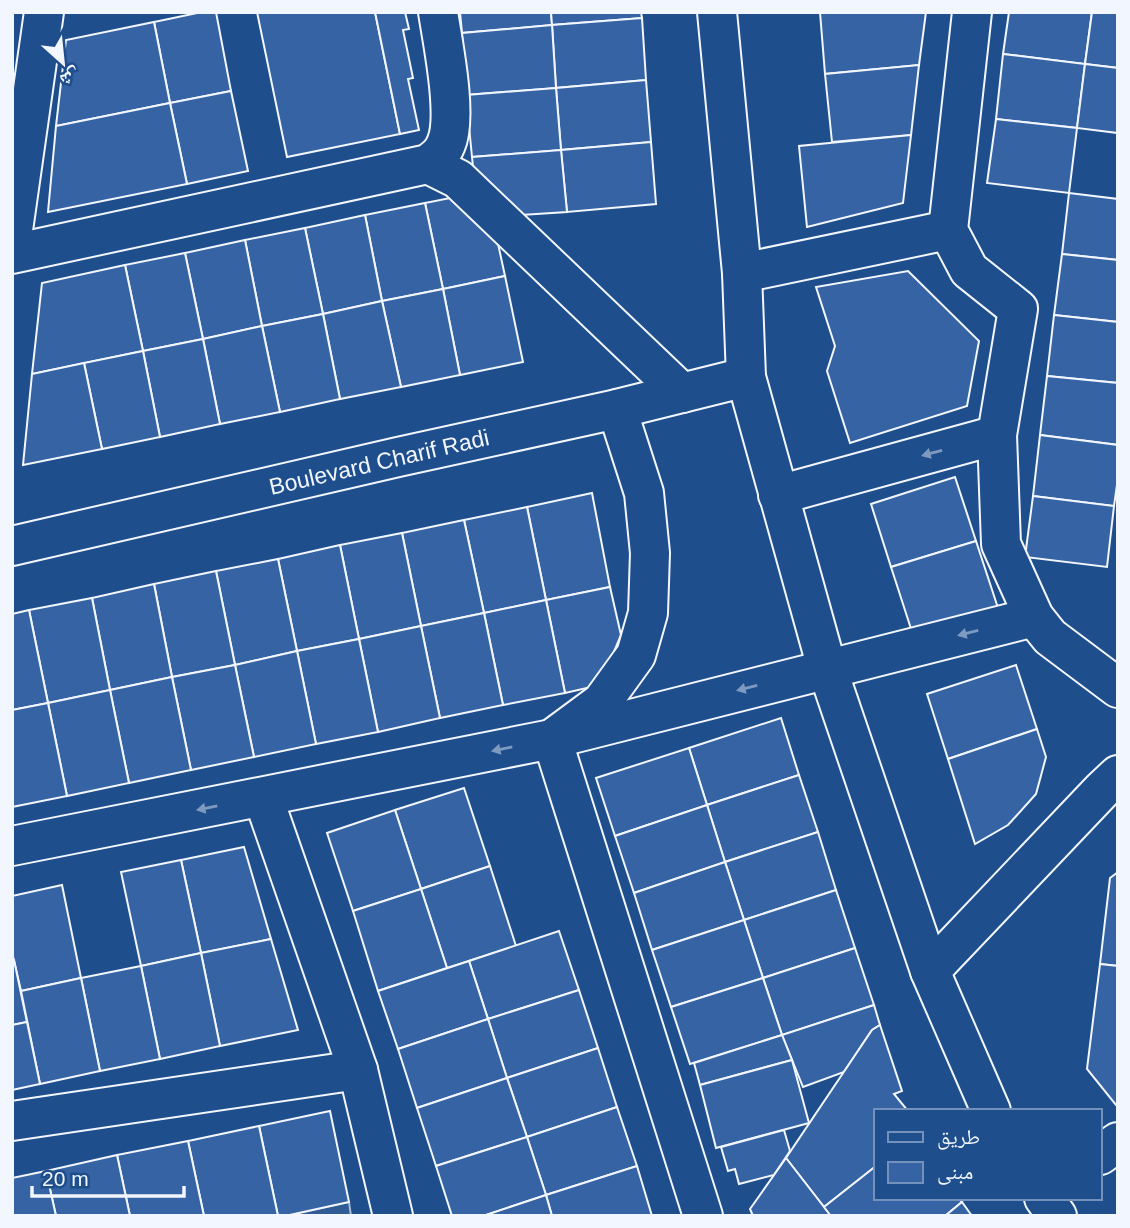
<svg xmlns="http://www.w3.org/2000/svg" width="1130" height="1228" font-family="Arial,'Noto Naskh Arabic',sans-serif">
  <style>
    .built { fill: #305b95; stroke: #a8bbd7; stroke-width: 2 }
    .building { fill: #3563a3; stroke: #f2f6ff; stroke-width: 2 }
    .lines { fill: none; stroke-linecap: round; stroke-linejoin: round }
    .street-casing { stroke: #f2f6ff; stroke-width: 42 }
    .street { stroke: #1f4e8c; stroke-width: 38 }
    .oneway { fill: #7e9ac0 }
    .labels { text-anchor: middle; dominant-baseline: central; stroke-width: 5; stroke-linejoin: round; paint-order: stroke }
    .street-label { font-size: 23px; fill: #f2f6ff; stroke: #1f4e8c }
  </style>
  <rect width="100%" height="100%" fill="#1f4e8c"/>
  <polygon class="built" points="349,1202 351,1216 285,1216"/>
  <g class="building">
    <polygon points="202,12 216,12 231,91 170,103 154,22"/>
    <polygon points="257,12 375,12 400,134 287,157"/>
    <polygon points="375,12 405,12 409,29 403,30 413,78 408,79 419,130 400,134"/>
    <polygon points="460,12 551,12 552,25 462,33"/>
    <polygon points="551,12 641,12 642,18 552,25"/>
    <polygon points="820,12 926,12 919,65 825,74"/>
    <polygon points="1009,12 1092,12 1085,64 1003,54"/>
    <polygon points="1092,12 1118,12 1118,68 1085,64"/>
    <polygon points="642,18 646,80 556,88 552,25"/>
    <polygon points="154,22 170,103 56,126 66,40"/>
    <polygon points="552,25 556,88 466,95 462,33"/>
    <polygon points="1003,54 1085,64 1077,128 996,119"/>
    <polygon points="1085,64 1118,68 1118,133 1077,128"/>
    <polygon points="919,65 911,135 832,142 825,74"/>
    <polygon points="646,80 651,142 561,150 556,88"/>
    <polygon points="556,88 561,150 472,157 466,95"/>
    <polygon points="231,91 248,171 187,184 170,103"/>
    <polygon points="170,103 187,184 48,212 56,126"/>
    <polygon points="996,119 1077,128 1069,193 987,183"/>
    <polygon points="911,135 903,203 807,227 799,146"/>
    <polygon points="651,142 656,204 567,212 561,150"/>
    <polygon points="561,150 567,212 521,215 473,167 472,157"/>
    <polygon points="1069,193 1118,199 1118,260 1062,254"/>
    <polygon points="455,197 497,239 505,276 443,289 425,203"/>
    <polygon points="425,203 443,289 382,301 365,215"/>
    <polygon points="365,215 382,301 323,314 305,228"/>
    <polygon points="305,228 323,314 262,326 245,240"/>
    <polygon points="245,240 262,326 203,339 185,253"/>
    <polygon points="185,253 203,339 143,351 125,265"/>
    <polygon points="1062,254 1118,260 1118,322 1054,315"/>
    <polygon points="125,265 143,351 32,374 42,283"/>
    <polygon points="908,271 979,341 967,406 850,443 827,371 835,346 816,287"/>
    <polygon points="505,276 523,362 460,375 443,289"/>
    <polygon points="443,289 460,375 401,387 382,301"/>
    <polygon points="382,301 401,387 340,399 323,314"/>
    <polygon points="323,314 340,399 280,412 262,326"/>
    <polygon points="1054,315 1118,322 1118,383 1047,376"/>
    <polygon points="262,326 280,412 220,424 203,339"/>
    <polygon points="203,339 220,424 160,437 143,351"/>
    <polygon points="143,351 160,437 102,449 84,363"/>
    <polygon points="84,363 102,449 23,465 32,374"/>
    <polygon points="1047,376 1118,383 1118,445 1040,435"/>
    <polygon points="1040,435 1118,445 1118,478 1114,506 1033,496"/>
    <polygon points="955,477 976,541 891,567 871,504"/>
    <polygon points="592,493 610,587 546,600 527,507"/>
    <polygon points="1033,496 1114,506 1107,567 1025,557"/>
    <polygon points="527,507 546,600 484,613 464,520"/>
    <polygon points="464,520 484,613 421,626 402,533"/>
    <polygon points="402,533 421,626 359,639 340,545"/>
    <polygon points="976,541 999,611 914,638 891,567"/>
    <polygon points="340,545 359,639 297,651 278,559"/>
    <polygon points="278,559 297,651 235,665 216,571"/>
    <polygon points="216,571 235,665 172,677 154,584"/>
    <polygon points="154,584 172,677 110,690 92,598"/>
    <polygon points="610,587 621,635 600,685 565,693 546,600"/>
    <polygon points="92,598 110,690 48,703 29,610"/>
    <polygon points="546,600 565,693 503,705 484,613"/>
    <polygon points="29,610 48,703 12,710 12,614"/>
    <polygon points="484,613 503,705 440,718 421,626"/>
    <polygon points="421,626 440,718 378,732 359,639"/>
    <polygon points="359,639 378,732 316,744 297,651"/>
    <polygon points="297,651 316,744 254,757 235,665"/>
    <polygon points="235,665 254,757 191,770 172,677"/>
    <polygon points="1016,665 1037,729 948,759 927,694"/>
    <polygon points="172,677 191,770 129,783 110,690"/>
    <polygon points="110,690 129,783 67,796 48,703"/>
    <polygon points="48,703 67,796 12,807 12,710"/>
    <polygon points="781,718 799,775 707,805 689,748"/>
    <polygon points="1037,729 1046,757 1036,794 1008,825 975,844 948,759"/>
    <polygon points="689,748 707,805 615,836 596,778"/>
    <polygon points="799,775 818,832 725,862 707,805"/>
    <polygon points="464,788 490,866 421,889 395,810"/>
    <polygon points="707,805 725,862 634,893 615,836"/>
    <polygon points="395,810 421,889 353,911 327,833"/>
    <polygon points="818,832 836,890 744,920 725,862"/>
    <polygon points="244,847 271,939 201,953 181,860"/>
    <polygon points="181,860 201,953 141,966 121,872"/>
    <polygon points="725,862 744,920 652,950 634,893"/>
    <polygon points="490,866 516,946 447,968 421,889"/>
    <polygon points="1118,872 1118,966 1100,964 1110,878"/>
    <polygon points="62,885 81,978 21,991 12,952 12,896"/>
    <polygon points="421,889 447,968 378,991 353,911"/>
    <polygon points="836,890 855,948 763,978 744,920"/>
    <polygon points="744,920 763,978 671,1007 652,950"/>
    <polygon points="559,931 579,990 488,1019 469,961"/>
    <polygon points="271,939 298,1030 220,1046 201,953"/>
    <polygon points="855,948 874,1005 782,1035 763,978"/>
    <polygon points="201,953 220,1046 160,1059 141,966"/>
    <polygon points="12,960 14,960 27,1022 12,1025"/>
    <polygon points="469,961 488,1019 398,1049 378,991"/>
    <polygon points="1100,964 1118,966 1118,1104 1116,1105 1087,1069"/>
    <polygon points="141,966 160,1059 100,1071 81,978"/>
    <polygon points="81,978 100,1071 40,1084 21,991"/>
    <polygon points="763,978 782,1035 690,1064 671,1007"/>
    <polygon points="579,990 598,1048 507,1078 488,1019"/>
    <polygon points="874,1005 880,1025 872,1030 844,1072 803,1087 782,1035"/>
    <polygon points="488,1019 507,1078 417,1108 398,1049"/>
    <polygon points="27,1022 40,1084 12,1090 12,1025"/>
    <polygon points="880,1025 902,1091 894,1094 908,1111 876,1111 876,1166 824,1207 786,1158 872,1030"/>
    <polygon points="782,1035 792,1060 700,1085 694,1063"/>
    <polygon points="598,1048 617,1107 527,1137 507,1078"/>
    <polygon points="792,1060 809,1123 716,1148 700,1085"/>
    <polygon points="507,1078 527,1137 436,1166 417,1108"/>
    <polygon points="617,1107 637,1166 546,1195 527,1137"/>
    <polygon points="330,1111 349,1202 285,1216 278,1216 259,1126"/>
    <polygon points="259,1126 278,1216 204,1216 188,1141"/>
    <polygon points="784,1130 790,1151 774,1175 739,1184 735,1169 728,1171 721,1147"/>
    <polygon points="527,1137 546,1195 483,1216 452,1216 436,1166"/>
    <polygon points="188,1141 204,1216 130,1216 117,1155"/>
    <polygon points="117,1155 130,1216 56,1216 46,1171"/>
    <polygon points="786,1158 824,1207 831,1216 753,1216 750,1209"/>
    <polygon points="637,1166 652,1216 552,1216 546,1195"/>
    <polygon points="876,1166 876,1198 958,1198 962,1202 945,1216 831,1216 824,1207"/>
    <polygon points="46,1171 56,1216 12,1216 12,1178"/>
    <polygon points="546,1195 552,1216 483,1216"/>
    <polygon points="962,1202 972,1216 945,1216"/>
  </g>
  <g class="lines">
    <g class="street-casing">
      <g id="street">
        <polyline points="717,12 742,273 746,377 827,668 930,971 991,1111"/>
        <polyline points="972,12 948,230 969,270 1018,309 997,435 1001,544 1034,617 1050,637 1118,688"/>
        <polyline points="428,164 458,179 682,393"/>
        <polyline points="12,237 44,12"/>
        <path d="M12 254 428 164C436 158 442 154 446 144 458 117 443 44 438 12"/>
        <polyline points="742,273 948,230"/>
        <polyline points="617,409 644,493 650,553 648,613 636,655 602,702 552,739 703,1216"/>
        <polyline points="778,495 997,435"/>
        <polyline points="12,546 398,457 617,409 746,377"/>
        <polyline points="263,797 358,1070 393,1216"/>
        <polyline points="12,846 552,739 1034,617"/>
        <polyline points="930,971 1102,790 1118,775"/>
        <polyline points="12,1121 358,1070"/>
        <polyline points="1100,1155 1118,1142"/>
        <polyline points="1044,1198 1057,1216"/>
      </g>
    </g>
    <use href="#street" class="street"/>
  </g>
  <defs><path id="oneway-solid" d="M-6-.8H1V-3.2L6.5 0L1 3.2V.8H-6Z" transform="scale(1.75)"/></defs>
  <g class="oneway">
    <use href="#oneway-solid" transform="translate(932 453) rotate(165)"/>
    <use href="#oneway-solid" transform="translate(968 633) rotate(166)"/>
    <use href="#oneway-solid" transform="translate(747 688) rotate(166)"/>
    <use href="#oneway-solid" transform="translate(502 749) rotate(169)"/>
    <use href="#oneway-solid" transform="translate(207 808) rotate(169)"/>
  </g>
  <g class="labels">
    <g class="street-label">
      <text transform="translate(379 462) rotate(-13)">Boulevard Charif Radi</text>
    </g>
  </g>
  <rect width="1130" height="1228" fill="none" stroke="#f2f6ff" stroke-width="28"/>
  <rect x="874" y="1109" width="228" height="91" fill="#1f4e8c" stroke="#7391ba" stroke-width="2"/>
  <rect x="888" y="1132" width="35" height="10" fill="#1f4e8c" stroke="#7391ba" stroke-width="2"/>
  <text x="937" y="1144" font-size="21" fill="#f2f6ff">طريق</text>
  <rect x="888" y="1162" width="35" height="21" fill="#3563a3" stroke="#7391ba" stroke-width="2"/>
  <text x="937" y="1179" font-size="21" fill="#f2f6ff">مبنى</text>
  <g transform="translate(63 63) rotate(153)" stroke="#1f4e8c" stroke-width="5" paint-order="stroke">
  <path d="M0-5L12 26L0 18L-12 26Z" fill="#f2f6ff"/>
  <text y="-10" font-size="19" font-weight="bold" text-anchor="middle" fill="#f2f6ff">ش</text>
  </g>
  <path d="M32 1186v10h152v-10" fill="none" stroke="#f2f6ff" stroke-width="3.5"/>
  <text x="42" y="1186" font-size="21" fill="#f2f6ff" stroke="#1f4e8c" stroke-width="5" paint-order="stroke">20 m</text>
</svg>
